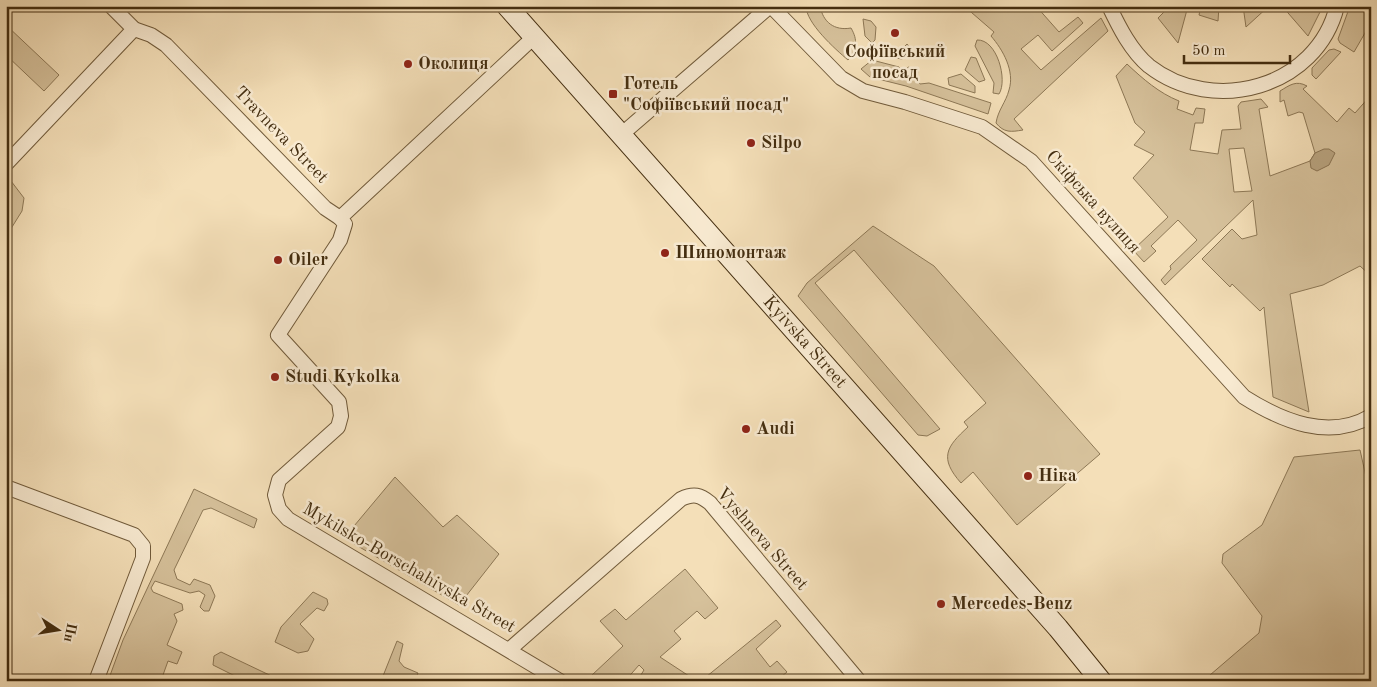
<svg xmlns="http://www.w3.org/2000/svg" width="1377" height="687" font-family="'Old Standard TT',serif">
  <style>
    .green { fill: #d6c19b; stroke: #8d7856; fill-rule: evenodd }
    .water { fill: #b8a37f; stroke: #8a7453 }
    .lines { fill: none; stroke-linecap: round; stroke-linejoin: round }
    .street-casing { stroke: #705a3a; stroke-width: 16 }
    .secondary-casing { stroke: #442e10; stroke-width: 22 }
    .street { stroke: #f8ead1; stroke-width: 14 }
    .secondary { stroke: #f8ead1; stroke-width: 20 }
    .poi-dot { fill: #8f2418; stroke: #f8ead1; stroke-width: 2 }
    .labels { text-anchor: middle; dominant-baseline: central; stroke-width: 5; stroke-linejoin: round; paint-order: stroke }
    .poi-label { font-size: 18px; font-weight: bold; fill: #442e10; stroke: #f8ead1; text-anchor: start }
    .street-label { font-size: 18px; fill: #442e10; stroke: #f8ead1 }
  </style>
  <rect width="100%" height="100%" fill="#f4dfb8"/>
  <filter id="stains"><feTurbulence type="fractalNoise" baseFrequency=".004" numOctaves="4"/><feColorMatrix values="0 0 0 0 .2 0 0 0 0 .09 0 0 0 0 .02 0 0 0 .5 -.17"/></filter>
  <radialGradient id="worn" r=".72"><stop offset=".6" stop-color="#630" stop-opacity="0"/><stop offset="1" stop-color="#630" stop-opacity=".3"/></radialGradient>
  <g class="green">
    <path d="M806 6H820C823 22 834 31 851 28 858 40 857 49 848 60 835 49 806 23 806 6Z"/>
    <path d="M964 6H1036L1059 32 1078 17 1083 23 1052 51 1038 35 1021 49 1041 70 1101 18 1108 31 1014 119 1023 130C1011 132 1004 133 996 123 998 110 1006 102 1009 90 1015 71 1003 50 991 36L994 32Z"/>
    <polygon points="1170,6 1188,6 1178,43 1158,18"/>
    <polygon points="1201,6 1219,6 1218,21 1199,15"/>
    <polygon points="1243,6 1269,6 1246,27"/>
    <polygon points="1282,6 1323,6 1308,36"/>
    <polygon points="1350,6 1371,6 1371,26 1369,26 1354,52 1340,43 1338,39"/>
    <polygon points="863,19 871,21 876,27 875,40 872,43 865,36"/>
    <polygon points="6,25 59,75 44,91 6,55"/>
    <path d="M977 40C997 39 1008 80 999 94L993 93 994 83 975 46Z"/>
    <polygon points="907,44 914,52 902,59 885,56 880,50 882,48 899,52"/>
    <polygon points="1334,49 1341,52 1316,79 1312,75 1312,68 1329,50"/>
    <polygon points="971,57 976,58 985,80 979,82 965,70"/>
    <polygon points="872,60 899,67 901,73 905,72 908,67 918,70 917,80 920,84 929,83 991,103 988,114 906,86 870,77 861,69"/>
    <path d="M1127 64C1143 79 1159 93 1179 101L1177 109 1193 115 1196 108 1205 109 1203 123H1195L1190 150 1218 154 1222 130 1241 129 1238 106 1241 102 1261 99 1268 107 1259 109 1270 176 1310 161 1315 153 1303 113 1299 112 1288 116 1284 100 1280 102V91C1290 85 1296 80 1307 86L1303 89 1337 122 1349 108 1355 113 1371 95V276L1360 266 1323 285 1290 294 1309 412 1273 397 1264 307 1260 311 1232 284 1230 287 1202 259 1232 229 1242 239 1257 235 1253 200 1165 285 1161 280 1171 269 1170 266 1197 240 1178 220 1151 246 1156 251 1144 262 1133 250 1168 217 1133 178 1154 155 1134 145 1145 132 1135 123 1116 76ZM1244 148 1252 191 1234 192 1229 149Z"/>
    <polygon points="961,74 975,86 975,93 949,85 948,78"/>
    <polygon points="11,181 24,198 22,211 7,235 6,186"/>
    <path d="M873 226 934 266 1100 454 1017 525 973 472 961 483C939 458 946 447 968 427L964 422 986 403 854 250 815 283 940 429 927 436 918 435 798 296 807 283Z"/>
    <polygon points="1360,450 1371,499 1371,681 1203,681 1259,633 1262,616 1222,563 1223,554 1262,525 1294,457"/>
    <polygon points="395,477 443,527 457,515 499,554 459,605 344,538"/>
    <polygon points="194,489 257,519 254,528 211,508 203,510 174,570 177,579 190,585 194,579 210,585 215,596 209,611 204,611 200,607 205,595 199,591 190,593 155,581 151,588 153,592 182,604 183,610 174,614 177,621 167,645 182,652 177,664 168,661 163,675 168,677 167,681 108,681 123,640"/>
    <polygon points="685,569 718,608 705,619 697,611 674,631 681,639 660,657 689,676 686,681 637,681 644,670 639,665 625,681 602,681 592,675 623,646 600,621 615,609 626,620"/>
    <polygon points="313,592 327,599 328,604 324,611 317,608 300,624 314,639 308,651 298,653 275,642 281,627"/>
    <polygon points="776,620 781,626 756,649 770,667 777,661 787,672 776,681 701,681"/>
    <polygon points="397,641 403,644 399,661 404,667 418,673 415,681 381,681"/>
    <polygon points="221,652 282,681 245,681 213,665 214,656"/>
  </g>
  <polygon class="water" points="1324,149 1329,149 1335,153 1329,165 1317,171 1311,168 1310,161 1315,153"/>
  <g class="lines">
    <g class="street-casing">
      <g id="street">
        <polyline points="111,6 134,29 151,35 166,45 325,208 340,218 534,37"/>
        <path d="M771 6 841 78 863 91 905 102 982 127 1031 161 1244 397C1282 421 1329 441 1371 416"/>
        <path d="M1109 6C1119 27 1131 51 1149 66 1213 116 1317 88 1337 6"/>
        <polyline points="622,134 770,6"/>
        <polyline points="6,164 134,29"/>
        <polyline points="340,218 345,224 340,240 278,335 339,402 341,416 338,427 279,480 275,495 279,509 288,519 560,681"/>
        <polyline points="6,487 134,535 143,546 143,558 96,681"/>
        <path d="M510 649 681 499C694 493 700 495 710 503L859 681"/>
      </g>
    </g>
    <g class="secondary-casing">
      <g id="secondary">
        <path id="s1" d="M507 6 1058 628 1101 681"/>
      </g>
    </g>
    <use href="#street" class="street"/>
    <use href="#secondary" class="secondary"/>
  </g>
  <g class="poi-dot">
    <circle cx="895" cy="33" r="5"/>
    <circle cx="408" cy="64" r="5"/>
    <rect x="608" y="89" width="10" height="10" rx="2.5"/>
    <circle cx="751" cy="143" r="5"/>
    <circle cx="665" cy="253" r="5"/>
    <circle cx="278" cy="260" r="5"/>
    <circle cx="275" cy="377" r="5"/>
    <circle cx="746" cy="429" r="5"/>
    <circle cx="1028" cy="476" r="5"/>
    <circle cx="941" cy="604" r="5"/>
  </g>
  <g class="labels">
    <g class="poi-label">
      <text x="895" y="52" text-anchor="middle">Софіївський<tspan x="895" dy="21">посад</tspan></text>
      <text x="418" y="64">Околиця</text>
      <text x="623" y="84">Готель<tspan x="623" dy="21">"Софіївський посад"</tspan></text>
      <text x="761" y="143">Silpo</text>
      <text x="675" y="253">Шиномонтаж</text>
      <text x="288" y="260">Oiler</text>
      <text x="285" y="377">Studi Kykolka</text>
      <text x="756" y="429">Audi</text>
      <text x="1038" y="476">Ніка</text>
      <text x="951" y="604">Mercedes-Benz</text>
    </g>
    <g class="street-label">
      <text transform="translate(281 135) rotate(46)">Travneva Street</text>
      <text transform="translate(1093 202) rotate(48)">Скіфська вулиця</text>
      <text stroke="none"><textPath href="#s1" startOffset="449">Kyivska Street</textPath></text>
      <text transform="translate(762 539) rotate(49)">Vyshneva Street</text>
      <text transform="translate(409 568) rotate(30)">Mykilsko-Borschahivska Street</text>
    </g>
  </g>
  <rect width="1377" height="687" fill="none" stroke="#f4dfb8" stroke-width="25"/>
  <rect x="8" y="8" width="1362" height="672" fill="none" stroke="#442e10" stroke-width="2.5"/>
  <rect x="12" y="12" width="1352" height="662" fill="none" stroke="#442e10"/>
  <g transform="translate(58 630) rotate(102)" stroke="#f8ead1" stroke-width="4" paint-order="stroke">
  <path d="M0-4L9 19L0 12L-9 19Z" fill="#442e10"/>
  <text y="-8" font-size="14" font-weight="bold" text-anchor="middle" fill="#442e10">Пн</text>
  </g>
  <path d="M1184 55v8h106v-8" fill="none" stroke="#442e10" stroke-width="2.5"/>
  <text x="1192" y="55" font-size="15" fill="#442e10" stroke="#f8ead1" stroke-width="4" paint-order="stroke">50 m</text>
  <rect width="100%" height="100%" filter="url(#stains)"/>
  <rect width="100%" height="100%" fill="url(#worn)"/>
</svg>
